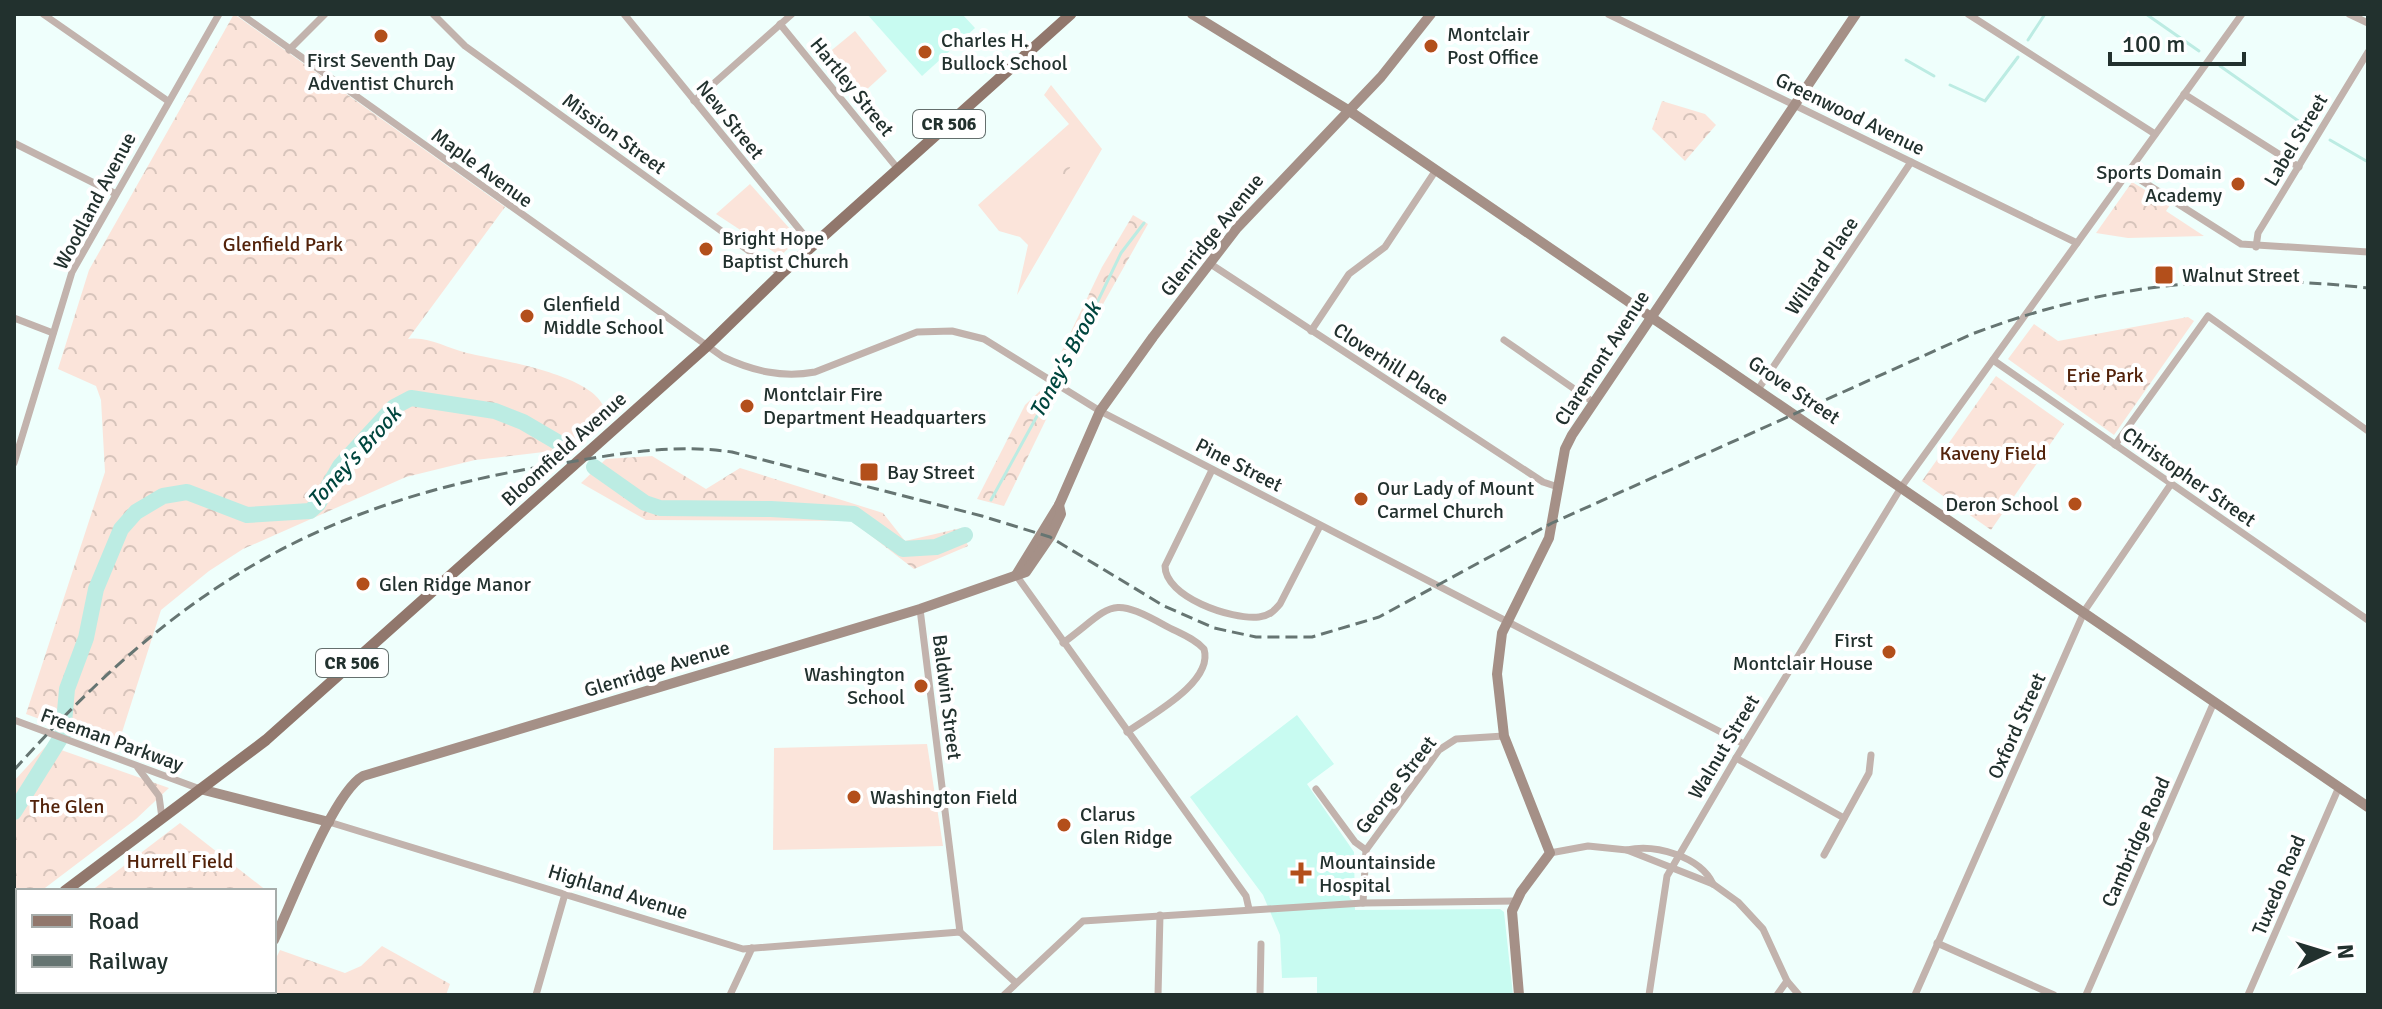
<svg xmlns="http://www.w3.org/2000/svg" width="2382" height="1009" font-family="Signika,sans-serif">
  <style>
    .built { fill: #c8fbf1 }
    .grass { fill: #fbe4da }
    .forest { fill: url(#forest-crowns) }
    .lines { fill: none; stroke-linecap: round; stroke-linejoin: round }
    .stream { stroke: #bcece3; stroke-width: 3 }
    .river { stroke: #bcece3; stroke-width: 16 }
    .street { stroke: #c2b3ad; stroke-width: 7 }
    .secondary { stroke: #a59087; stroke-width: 10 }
    .primary { stroke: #91776c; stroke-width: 11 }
    .rail { stroke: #667572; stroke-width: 3; stroke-dasharray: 12 6; stroke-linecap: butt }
    .poi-dot { fill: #b34f1b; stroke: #fff; stroke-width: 3 }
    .labels { text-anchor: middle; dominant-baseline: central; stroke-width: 8; stroke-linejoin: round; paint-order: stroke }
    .shield { fill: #fff; stroke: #646f6d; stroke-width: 2 }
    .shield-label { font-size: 18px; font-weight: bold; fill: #22312e }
    .poi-label { font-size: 20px; fill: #22312e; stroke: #fff; text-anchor: start }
    .street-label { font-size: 20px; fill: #22312e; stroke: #fff }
    .park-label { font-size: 20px; fill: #52220a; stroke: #fff }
    .water-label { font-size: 22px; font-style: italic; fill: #00463e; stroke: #fff }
  </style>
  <defs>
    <pattern id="forest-crowns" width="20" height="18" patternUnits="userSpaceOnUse" patternTransform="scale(2)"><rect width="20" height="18" fill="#fbe4da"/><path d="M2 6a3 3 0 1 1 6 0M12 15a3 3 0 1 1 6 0" fill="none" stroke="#d7c4bb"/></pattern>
  </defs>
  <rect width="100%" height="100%" fill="#effffc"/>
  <g class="built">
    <polygon points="867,14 962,14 975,28 922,76"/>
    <polygon points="1297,715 1334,764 1307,784 1354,852 1355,910 1500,909 1504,912 1513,995 1317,995 1317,977 1282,978 1280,935 1263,895 1190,797"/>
  </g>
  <g class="grass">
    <polygon points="855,31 887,71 854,101 821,59"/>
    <polygon points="1051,85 1102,149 1017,295 1028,245 1020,237 999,231 978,205 1069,124 1044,95"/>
    <polygon points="750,184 799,239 780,256 716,214"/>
    <polygon points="927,744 943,846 773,850 774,748"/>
  </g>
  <g class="forest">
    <path d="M234 14 505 207 408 339C429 336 446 348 467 353 496 360 611 376 605 418L569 449 475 460 406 477 243 549 209 571 161 610 117 748 26 714 105 472 101 400 96 386 58 369 89 270Z"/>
    <polygon points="1662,101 1705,114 1716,125 1685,161 1652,129"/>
    <polygon points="1069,149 1079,153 1061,182 1047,173 1059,153"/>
    <polygon points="2132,182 2170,205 2166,211 2204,236 2128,238 2096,233"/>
    <polygon points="1133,215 1148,224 1065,372 1055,365 1102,267"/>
    <polygon points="2188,317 2194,321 2114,435 2008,359 2034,324 2058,341"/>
    <polygon points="1996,376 2064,424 1991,530 1922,481"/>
    <polygon points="1041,390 1055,401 1004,506 977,499 1025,405"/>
    <polygon points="652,456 706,489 740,468 883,513 905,541 961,528 968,546 914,569 852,521 646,520 581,483 606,459"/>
    <polygon points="47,745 169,788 136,819 41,891 18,891 18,908 14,911 14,781"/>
    <polygon points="180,823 267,891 91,891"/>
    <polygon points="382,946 450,984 446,995 258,995 260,991 274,991 274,962 280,950 345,973 361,966"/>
    <polygon points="71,991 238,991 236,995 76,995"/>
  </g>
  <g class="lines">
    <g class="stream">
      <polyline points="2146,14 2199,51"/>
      <polyline points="2028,40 2045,14"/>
      <polyline points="1906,60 1934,76"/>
      <polyline points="2220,66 2307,127"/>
      <polyline points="1950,85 1985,101 2018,57"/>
      <polyline points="2330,140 2368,162"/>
      <polyline points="991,500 1082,334 1121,253 1144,223"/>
    </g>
    <g class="river">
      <polyline points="594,467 645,503 660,508 771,509 854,514 903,549 936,547 965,535"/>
      <polyline points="14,812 63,734 67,689 86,638 96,589 121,529 136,512 163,496 187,492 247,515 310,511 318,504 340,466 394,407 411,398 495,411 523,422 564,446"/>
    </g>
    <g class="street">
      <polyline points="43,14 168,101"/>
      <path d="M241 14 723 357C753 371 782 378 815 372L917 332 952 331 984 339 1100 411 1744 744"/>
      <polyline points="433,14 465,46 781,274"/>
      <polyline points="624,14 813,246"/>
      <polyline points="1608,14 2077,243"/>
      <polyline points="1968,14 2155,134"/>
      <polyline points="2349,14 2368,23"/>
      <polyline points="780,24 898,169"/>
      <polyline points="289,50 325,14"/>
      <polyline points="2184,94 2299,167"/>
      <polyline points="694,101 792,14"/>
      <polyline points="14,143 114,193"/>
      <polyline points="2128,172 2241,244 2368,252"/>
      <polyline points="2256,247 2258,233 2368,52"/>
      <polyline points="1209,263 1543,482 1558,487"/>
      <polyline points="14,318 53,333"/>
      <polyline points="1311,331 1349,274 1385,247 1436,170"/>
      <polyline points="1504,340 1593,402"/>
      <polyline points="1993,360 2368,620"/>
      <polyline points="1759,388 1911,162"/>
      <polyline points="2115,445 2208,316 2368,431"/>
      <polyline points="14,463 72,272 219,14"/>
      <path d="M1212 470 1165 566C1165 597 1231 620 1259 617 1269 616 1274 611 1280 604L1320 526"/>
      <polyline points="1016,575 1246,896 1249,909"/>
      <polyline points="920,609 960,932"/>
      <path d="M1063 643C1113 606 1108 594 1166 626 1179 633 1194 638 1204 649 1214 682 1151 715 1127 732"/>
      <polyline points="14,720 200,789"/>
      <polyline points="1736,758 1844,818"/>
      <polyline points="138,768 159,796 162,818"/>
      <polyline points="1316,789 1355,842 1366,850"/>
      <polyline points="329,822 743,949 960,932 1016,983"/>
      <path d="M1627 850C1655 844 1700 856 1713 884"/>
      <polyline points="1550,853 1588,846 1627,850 1713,884 1738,902 1763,929 1787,981 1799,995"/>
      <polyline points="1824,855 1869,773 1871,755"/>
      <polyline points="1363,903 1366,850 1439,750 1456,739 1504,736"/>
      <polyline points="1937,943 2054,995"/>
      <polyline points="536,995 565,894"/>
      <polyline points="730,995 752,948"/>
      <polyline points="1004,995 1083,921 1363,903 1516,901"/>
      <polyline points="1158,995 1160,915"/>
      <polyline points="1260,995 1261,944"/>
      <polyline points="1649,995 1667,876 1736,758 1902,486 2242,14"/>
      <polyline points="1777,995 1787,981"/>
      <polyline points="1915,995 2085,610 2171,484"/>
      <polyline points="2086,995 2214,702"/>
      <polyline points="2248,995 2339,787"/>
    </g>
    <g class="secondary">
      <polyline points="1192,14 1348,110 2368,807"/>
      <polyline points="1016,575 1059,505 1100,411 1153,337 1237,228 1381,77 1431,14"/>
      <polyline points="200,789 329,822"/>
      <path d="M274 940C291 905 333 793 363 776L920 609 1026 572 1050 537 1061 514 1059 505"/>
      <polyline points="248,995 250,991"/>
      <polyline points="1519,995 1512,911 1521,892 1550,853 1504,736 1497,674 1502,633 1549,538 1565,449 1572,435 1856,14"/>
    </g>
    <g class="primary">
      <polyline points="65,891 266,740 706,347 781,274 1071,14"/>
      <polyline points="14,930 18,927"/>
    </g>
    <path class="rail" d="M14 770C175 591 312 504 551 465 613 455 670 443 732 452L982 516 1050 537 1164 606 1214 628 1256 637H1312L1379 617 1552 523 1972 334C2106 283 2226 272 2368 288"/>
  </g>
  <g class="poi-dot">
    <circle cx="381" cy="36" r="8"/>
    <circle cx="1431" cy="46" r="8"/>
    <circle cx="925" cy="52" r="8"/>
    <circle cx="2238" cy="184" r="8"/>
    <circle cx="706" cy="249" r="8"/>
    <rect x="2154" y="265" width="20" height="20" rx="4"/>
    <circle cx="527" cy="316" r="8"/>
    <circle cx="747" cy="406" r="8"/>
    <rect x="859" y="462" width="20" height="20" rx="4"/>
    <circle cx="1361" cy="499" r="8"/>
    <circle cx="2075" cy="504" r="8"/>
    <circle cx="363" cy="584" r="8"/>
    <circle cx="1889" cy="652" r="8"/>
    <circle cx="921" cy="686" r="8"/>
    <circle cx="854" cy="797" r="8"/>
    <circle cx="1064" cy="825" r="8"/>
    <path d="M1297 861h8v8h8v8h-8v8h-8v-8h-8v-8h8z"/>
  </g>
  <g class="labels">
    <g class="shield">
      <rect x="913" y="110" width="72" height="28" rx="6"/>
      <rect x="316" y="649" width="72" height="28" rx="6"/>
    </g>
    <g class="shield-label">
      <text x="949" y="124">CR 506</text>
      <text x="352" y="663">CR 506</text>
    </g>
    <g class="poi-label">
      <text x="1447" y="34">Montclair<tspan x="1447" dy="23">Post Office</tspan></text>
      <text x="941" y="40">Charles H.<tspan x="941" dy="23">Bullock School</tspan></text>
      <text x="381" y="60" text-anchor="middle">First Seventh Day<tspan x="381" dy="23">Adventist Church</tspan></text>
      <text x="2222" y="172" text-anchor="end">Sports Domain<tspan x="2222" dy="23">Academy</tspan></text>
      <text x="722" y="238">Bright Hope<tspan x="722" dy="23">Baptist Church</tspan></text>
      <text x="2182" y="275">Walnut Street</text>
      <text x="543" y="304">Glenfield<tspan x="543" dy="23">Middle School</tspan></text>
      <text x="763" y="394">Montclair Fire<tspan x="763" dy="23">Department Headquarters</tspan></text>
      <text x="887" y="472">Bay Street</text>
      <text x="1377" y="488">Our Lady of Mount<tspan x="1377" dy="23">Carmel Church</tspan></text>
      <text x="2059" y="504" text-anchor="end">Deron School</text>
      <text x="379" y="584">Glen Ridge Manor</text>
      <text x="1873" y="640" text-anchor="end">First<tspan x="1873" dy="23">Montclair House</tspan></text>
      <text x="905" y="674" text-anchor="end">Washington<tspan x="905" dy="23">School</tspan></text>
      <text x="870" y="797">Washington Field</text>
      <text x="1080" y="814">Clarus<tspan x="1080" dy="23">Glen Ridge</tspan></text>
      <text x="1319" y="862">Mountainside<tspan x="1319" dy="23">Hospital</tspan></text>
    </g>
    <g class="street-label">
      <text transform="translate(852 87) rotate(51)">Hartley Street</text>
      <text transform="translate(1850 114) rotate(26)">Greenwood Avenue</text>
      <text transform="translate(730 120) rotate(51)">New Street</text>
      <text transform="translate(614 134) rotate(36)">Mission Street</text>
      <text transform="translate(2296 140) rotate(-59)">Label Street</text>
      <text transform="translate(482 168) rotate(36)">Maple Avenue</text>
      <text transform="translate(95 201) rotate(-62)">Woodland Avenue</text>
      <text transform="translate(1212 235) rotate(-51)">Glenridge Avenue</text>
      <text transform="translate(1822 266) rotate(-56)">Willard Place</text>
      <text transform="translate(1602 358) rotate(-57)">Claremont Avenue</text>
      <text transform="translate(1391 364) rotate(33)">Cloverhill Place</text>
      <text transform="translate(1794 390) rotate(34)">Grove Street</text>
      <text transform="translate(564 449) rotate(-42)">Bloomfield Avenue</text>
      <text transform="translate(1239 465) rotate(27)">Pine Street</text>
      <text transform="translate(2189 477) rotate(35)">Christopher Street</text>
      <text transform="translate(657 669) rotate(-17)">Glenridge Avenue</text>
      <text transform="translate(947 697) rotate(83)">Baldwin Street</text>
      <text transform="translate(2017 726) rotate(-66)">Oxford Street</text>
      <text transform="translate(112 740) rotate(20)">Freeman Parkway</text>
      <text transform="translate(1724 747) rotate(-59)">Walnut Street</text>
      <text transform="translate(1396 785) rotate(-52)">George Street</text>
      <text transform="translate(2136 842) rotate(-66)">Cambridge Road</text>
      <text transform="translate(2279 885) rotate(-67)">Tuxedo Road</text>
      <text transform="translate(618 892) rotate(17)">Highland Avenue</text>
    </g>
    <g class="park-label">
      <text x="283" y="244">Glenfield Park</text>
      <text x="2105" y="375">Erie Park</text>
      <text x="1993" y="453">Kaveny Field</text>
      <text x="67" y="806">The Glen</text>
      <text x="180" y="861">Hurrell Field</text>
    </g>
    <g class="water-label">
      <text transform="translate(1065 360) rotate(-62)">Toney's Brook</text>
      <text transform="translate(354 457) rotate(-48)">Toney's Brook</text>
    </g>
  </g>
  <rect width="2382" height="1009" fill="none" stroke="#22312e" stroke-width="32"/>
  <rect x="16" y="889" width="260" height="104" fill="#ffffff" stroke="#a7adab" stroke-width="2"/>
  <rect x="32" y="915" width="40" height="12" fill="#91776c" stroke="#a7adab" stroke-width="2"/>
  <text x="88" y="929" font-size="24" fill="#22312e">Road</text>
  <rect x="32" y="955" width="40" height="12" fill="#667572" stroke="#a7adab" stroke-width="2"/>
  <text x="88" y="969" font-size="24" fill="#22312e">Railway</text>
  <g transform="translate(2326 953) rotate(86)" stroke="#ffffff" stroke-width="6" paint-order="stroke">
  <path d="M0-6L14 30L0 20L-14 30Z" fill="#22312e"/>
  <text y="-12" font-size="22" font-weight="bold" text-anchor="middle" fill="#22312e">N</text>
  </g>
  <path d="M2110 52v12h134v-12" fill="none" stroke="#22312e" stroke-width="4"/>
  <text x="2122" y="52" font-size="24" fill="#22312e" stroke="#ffffff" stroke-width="6" paint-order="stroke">100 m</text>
</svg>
